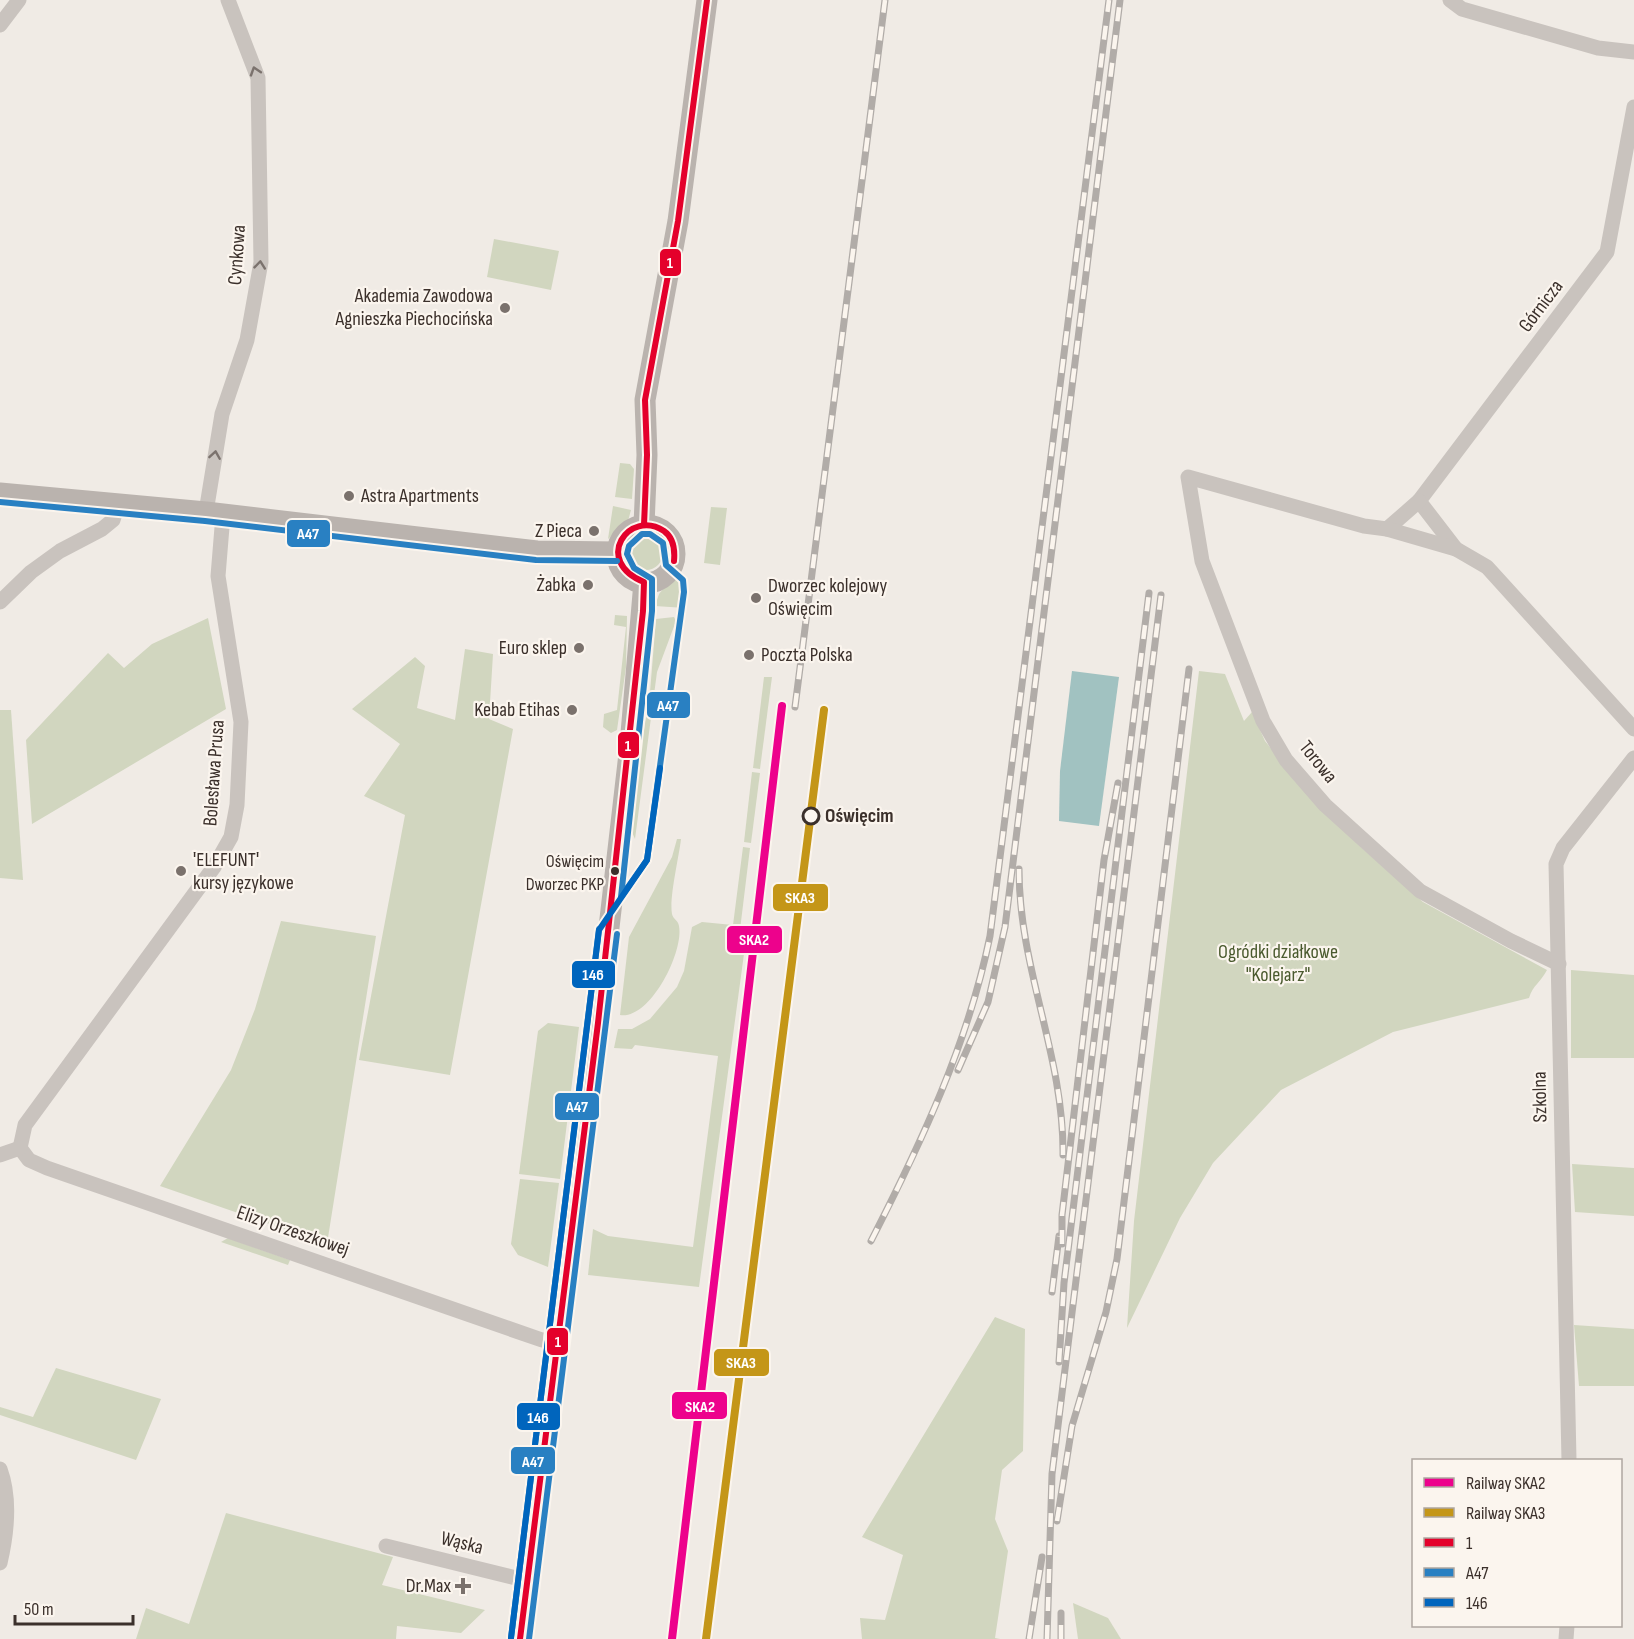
<svg xmlns="http://www.w3.org/2000/svg" width="1634" height="1639" font-family="'Sofia Sans Condensed',sans-serif">
  <style>
    .green { fill: #d1d6bf }
    .water { fill: #a1c2c1 }
    .lines { fill: none; stroke-linecap: round; stroke-linejoin: round }
    .street { stroke: #c9c3be; stroke-width: 15 }
    .secondary { stroke: #bab3ae; stroke-width: 21 }
    .rail-casing { stroke: #b1aca8; stroke-width: 7 }
    .rail { stroke: #fbf5ee; stroke-width: 4.5; stroke-dasharray: 14; stroke-linecap: butt }
    .bus-1-casing { stroke: #fbf5ee; stroke-width: 10 }
    .bus-2-casing { stroke: #fbf5ee; stroke-width: 10 }
    .bus-3-casing { stroke: #fbf5ee; stroke-width: 10 }
    .bus-1 { stroke: #e4002b; stroke-width: 6 }
    .bus-2 { stroke: #2980c2; stroke-width: 6 }
    .bus-3 { stroke: #0065bd; stroke-width: 6 }
    .rail-1-casing { stroke: #fbf5ee; stroke-width: 12 }
    .rail-2-casing { stroke: #fbf5ee; stroke-width: 12 }
    .rail-1 { stroke: #ed028c; stroke-width: 8 }
    .rail-2 { stroke: #c49618; stroke-width: 8 }
    .oneway { stroke: #7b726d }
    .poi-dot { fill: #7a716c; stroke: #fbf5ee; stroke-width: 2 }
    .stop-dot { fill: #fbf5ee; stroke: #3b302b; stroke-width: 3 }
    .bus-dot { fill: #3b302b; stroke: #fbf5ee; stroke-width: 2 }
    .labels { text-anchor: middle; dominant-baseline: central; stroke-width: 4.5; stroke-linejoin: round; paint-order: stroke }
    .bus-label { font-size: 18px; fill: #3b302b; stroke: #fbf5ee; text-anchor: end }
    .street-label { font-size: 20px; fill: #3b302b; stroke: #fbf5ee }
    .poi-label { font-size: 20px; fill: #3b302b; stroke: #fbf5ee; text-anchor: end }
    .stop-label { font-size: 20px; font-weight: bold; fill: #3b302b; stroke: #fbf5ee; text-anchor: start }
    .park-label { font-size: 20px; fill: #4a5a2e; stroke: #fbf5ee }
    .line-badge { stroke: #fbf5ee; stroke-width: 2 }
    .badge-label { font-size: 16px; text-anchor: middle; font-weight: bold; fill: #fff }
  </style>
  <rect width="100%" height="100%" fill="#f0ebe5"/>
  <g class="green">
    <polygon points="494,239 559,251 551,290 487,277"/>
    <polygon points="620,463 630,464 634,469 632,499 615,497"/>
    <polygon points="613,506 631,510 628,521 608,539"/>
    <polygon points="711,507 727,508 720,565 704,563"/>
    <circle cx="646" cy="553" r="17"/>
    <polygon points="678,571 685,588 685,608 655,606 659,594"/>
    <polygon points="615,615 627,616 626,667 617,730 611,733 603,727 604,714 617,710 626,627 614,625"/>
    <polygon points="674,617 676,621 657,672 635,839 629,825 650,692 656,619"/>
    <polygon points="208,618 226,709 32,824 26,740 108,653 124,668 152,644"/>
    <polygon points="465,649 493,654 489,719 513,729 450,1075 359,1060 405,815 364,796 400,744 352,709 415,657 425,666 417,708 455,720"/>
    <path d="M1199 671 1225 674 1244 721 1252 712 1265 741 1299 784 1362 848 1423 902 1547 970C1541 982 1533 985 1529 998L1393 1032 1281 1090 1213 1163 1180 1218 1127 1328 1134 1221Z"/>
    <polygon points="764,677 772,677 760,769 753,768"/>
    <polygon points="0,710 11,710 23,880 0,878"/>
    <polygon points="752,772 760,773 751,843 744,842"/>
    <path d="M677 839H681C679 857 669 898 672 914 673 919 678 920 679 926 684 952 650 1020 620 1015L629 937 672 857Z"/>
    <polygon points="743,847 750,848 739,938 746,939 699,1287 588,1275 593,1229 608,1236 693,1247 718,1056 635,1045 632,1049 614,1048 618,1029 632,1029 650,1019 677,987 684,971 692,927 702,922 733,925"/>
    <polygon points="281,921 376,936 327,1244 160,1186 231,1070 255,1009"/>
    <polygon points="1571,970 1634,975 1634,1058 1571,1058"/>
    <polygon points="548,1023 579,1027 560,1179 519,1174 538,1031"/>
    <polygon points="579,1082 582,1083 562,1237 558,1237"/>
    <polygon points="1572,1164 1634,1168 1634,1216 1575,1212"/>
    <polygon points="520,1179 559,1183 548,1267 518,1255 511,1244"/>
    <polygon points="228,1238 290,1260 288,1265 221,1242"/>
    <polygon points="995,1317 1025,1329 1023,1451 1002,1470 995,1519 1008,1551 995,1638 1000,1639 862,1639 860,1618 885,1620 903,1555 862,1537"/>
    <polygon points="1574,1325 1634,1329 1634,1386 1579,1386"/>
    <polygon points="56,1368 161,1399 136,1460 0,1415 0,1407 33,1417"/>
    <polygon points="226,1513 393,1557 382,1585 485,1610 461,1633 397,1626 396,1639 136,1639 146,1608 189,1624"/>
    <polygon points="1073,1603 1108,1618 1121,1639 1078,1639"/>
  </g>
  <polygon class="water" points="1072,671 1119,677 1099,826 1059,821 1060,771"/>
  <g class="lines">
    <g class="street">
      <polyline points="1450,0 1462,9 1598,48 1634,52"/>
      <polyline points="0,25 19,0"/>
      <polyline points="1634,107 1607,252 1419,501 1456,549 1487,567 1634,729"/>
      <polyline points="1419,501 1387,529 1364,526 1188,477 1202,561 1263,721 1286,760 1325,805 1420,891 1511,941 1559,964"/>
      <polyline points="206,512 222,414 247,340 261,262 258,78 228,0"/>
      <polyline points="223,515 218,576 241,722 237,805 231,837 214,867 25,1125 20,1148 29,1160 47,1168 542,1340 558,1340"/>
      <polyline points="1387,529 1456,549"/>
      <polyline points="0,602 31,572 60,551 102,529 113,520 118,504"/>
      <polyline points="0,1155 20,1148"/>
      <polyline points="1569,1460 1556,864 1563,848 1634,758"/>
      <path d="M0 1469C11 1499 7 1533 0 1563"/>
      <polyline points="386,1546 528,1581"/>
      <polyline points="1566,1639 1567,1626"/>
    </g>
    <g class="secondary">
      <polyline points="0,493 206,512 537,551 617,552"/>
      <polyline points="644,525 647,455 645,400 678,221 707,0"/>
      <circle cx="646" cy="554" r="29"/>
      <polyline points="520,1639 598,1023 630,745 644,582"/>
    </g>
    <g class="rail-casing">
      <g id="rail">
        <polyline points="795,707 885,0"/>
        <path d="M1019 869C1019 970 1064 1055 1063 1155"/>
        <polyline points="958,1070 988,1002 1005,927 1120,0"/>
        <path d="M871 1241C921 1143 968 1044 990 936L1109 0"/>
        <polyline points="1062,1244 1062,1215 1104,860 1118,783"/>
        <polyline points="1052,1292 1059,1236"/>
        <polyline points="1059,1362 1064,1283 1149,593"/>
        <polyline points="1057,1521 1072,1426 1106,1312 1117,1259 1189,669"/>
        <polyline points="1029,1639 1042,1557"/>
        <polyline points="1047,1639 1052,1474 1161,595"/>
        <polyline points="1061,1639 1061,1613"/>
      </g>
    </g>
    <use href="#rail" class="rail"/>
    <g class="bus-1-casing">
      <g id="bus-1">
        <polyline points="644,525 647,455 645,400 678,221 707,0"/>
        <path d="M520 1639 598 1023 643 611 644 582C592 561 629 508 664 531 674 538 675 550 674 561"/>
      </g>
    </g>
    <g class="bus-2-casing">
      <g id="bus-2">
        <polyline points="0,502 205,521 536,560 617,561"/>
        <polygon points="642,534 650,534 663,543 666,565 683,580 684,592 647,860 621,897 652,611 652,579 634,568 627,554 629,546"/>
        <polyline points="511,1638 599,929"/>
        <polyline points="529,1639 617,934"/>
      </g>
    </g>
    <g class="bus-3-casing">
      <polyline id="bus-3" points="511,1638 599,930 647,860 660,768"/>
    </g>
    <use href="#bus-1" class="bus-1"/>
    <use href="#bus-2" class="bus-2"/>
    <use href="#bus-3" class="bus-3"/>
    <g class="rail-1-casing">
      <polyline id="rail-1" points="672,1639 782,706"/>
    </g>
    <g class="rail-2-casing">
      <polyline id="rail-2" points="706,1639 824,710"/>
    </g>
    <use href="#rail-1" class="rail-1"/>
    <use href="#rail-2" class="rail-2"/>
  </g>
  <defs><path id="oneway-chevron" d="M-2-3.5L2.5 0L-2 3.5" fill="none" stroke-width="1.6" stroke-linecap="round" stroke-linejoin="round" transform="scale(1.5)"/></defs>
  <g class="oneway">
    <use href="#oneway-chevron" transform="translate(255 71) rotate(-108)"/>
    <use href="#oneway-chevron" transform="translate(260 265) rotate(-84)"/>
    <use href="#oneway-chevron" transform="translate(215 455) rotate(-81)"/>
  </g>
  <g class="poi-dot">
    <circle cx="505" cy="308" r="6"/>
    <circle cx="349" cy="496" r="6"/>
    <circle cx="594" cy="531" r="6"/>
    <circle cx="588" cy="585" r="6"/>
    <circle cx="756" cy="598" r="6"/>
    <circle cx="579" cy="648" r="6"/>
    <circle cx="749" cy="655" r="6"/>
    <circle cx="572" cy="710" r="6"/>
    <circle cx="181" cy="871" r="6"/>
    <path d="M460 1577h6v6h6v6h-6v6h-6v-6h-6v-6h6z"/>
  </g>
  <circle class="stop-dot" cx="811" cy="816" r="8"/>
  <circle class="bus-dot" cx="615" cy="871" r="5"/>
  <g class="labels">
    <g class="bus-label">
      <text x="604" y="861">Oświęcim<tspan x="604" dy="23">Dworzec PKP</tspan></text>
    </g>
    <g class="street-label">
      <text transform="translate(237 255) rotate(-86)">Cynkowa</text>
      <text transform="translate(1541 306) rotate(-53)">Górnicza</text>
      <text transform="translate(1318 762) rotate(51)">Torowa</text>
      <text transform="translate(214 773) rotate(-86)">Bolesława Prusa</text>
      <text transform="translate(1540 1097) rotate(-91)">Szkolna</text>
      <text transform="translate(293 1231) rotate(19)">Elizy Orzeszkowej</text>
      <text transform="translate(462 1543) rotate(14)">Wąska</text>
    </g>
    <g class="poi-label">
      <text x="493" y="296">Akademia Zawodowa<tspan x="493" dy="23">Agnieszka Piechocińska</tspan></text>
      <text x="361" y="496" text-anchor="start">Astra Apartments</text>
      <text x="582" y="531">Z Pieca</text>
      <text x="576" y="585">Żabka</text>
      <text x="768" y="586" text-anchor="start">Dworzec kolejowy<tspan x="768" dy="23">Oświęcim</tspan></text>
      <text x="567" y="648">Euro sklep</text>
      <text x="761" y="655" text-anchor="start">Poczta Polska</text>
      <text x="560" y="710">Kebab Etihas</text>
      <text x="193" y="860" text-anchor="start">'ELEFUNT'<tspan x="193" dy="23">kursy językowe</tspan></text>
      <text x="451" y="1586">Dr.Max</text>
    </g>
    <g class="stop-label">
      <text x="825" y="816">Oświęcim</text>
    </g>
    <g class="park-label">
      <text x="1278" y="952">Ogródki działkowe<tspan x="1278" dy="23">"Kolejarz"</tspan></text>
    </g>
  </g>
  <g class="line-badge">
    <rect x="659" y="248" width="23" height="29" rx="6" fill="#e4002b"/>
    <rect x="286" y="519" width="45" height="29" rx="6" fill="#2980c2"/>
    <rect x="646" y="691" width="45" height="28" rx="6" fill="#2980c2"/>
    <rect x="617" y="731" width="23" height="28" rx="6" fill="#e4002b"/>
    <rect x="772" y="883" width="57" height="29" rx="6" fill="#c49618"/>
    <rect x="726" y="925" width="57" height="29" rx="6" fill="#ed028c"/>
    <rect x="571" y="960" width="45" height="29" rx="6" fill="#0065bd"/>
    <rect x="554" y="1092" width="46" height="29" rx="6" fill="#2980c2"/>
    <rect x="546" y="1327" width="23" height="29" rx="6" fill="#e4002b"/>
    <rect x="713" y="1348" width="57" height="29" rx="6" fill="#c49618"/>
    <rect x="671" y="1391" width="57" height="29" rx="6" fill="#ed028c"/>
    <rect x="516" y="1402" width="45" height="29" rx="6" fill="#0065bd"/>
    <rect x="510" y="1446" width="46" height="29" rx="6" fill="#2980c2"/>
  </g>
  <g class="badge-label">
    <text x="670" y="268">1</text>
    <text x="308" y="539">A47</text>
    <text x="668" y="711">A47</text>
    <text x="628" y="751">1</text>
    <text x="800" y="903">SKA3</text>
    <text x="754" y="945">SKA2</text>
    <text x="593" y="980">146</text>
    <text x="577" y="1112">A47</text>
    <text x="558" y="1347">1</text>
    <text x="741" y="1368">SKA3</text>
    <text x="700" y="1412">SKA2</text>
    <text x="538" y="1423">146</text>
    <text x="533" y="1467">A47</text>
  </g>
  <rect x="1412" y="1459" width="210" height="168" fill="#fbf5ee" stroke="#aea6a0" stroke-width="1.5"/>
  <rect x="1424" y="1478" width="30" height="9" fill="#ed028c" stroke="#aea6a0" stroke-width="1.5"/>
  <text x="1466" y="1489" font-size="18" fill="#3b302b">Railway SKA2</text>
  <rect x="1424" y="1508" width="30" height="9" fill="#c49618" stroke="#aea6a0" stroke-width="1.5"/>
  <text x="1466" y="1519" font-size="18" fill="#3b302b">Railway SKA3</text>
  <rect x="1424" y="1538" width="30" height="9" fill="#e4002b" stroke="#aea6a0" stroke-width="1.5"/>
  <text x="1466" y="1549" font-size="18" fill="#3b302b">1</text>
  <rect x="1424" y="1568" width="30" height="9" fill="#2980c2" stroke="#aea6a0" stroke-width="1.5"/>
  <text x="1466" y="1579" font-size="18" fill="#3b302b">A47</text>
  <rect x="1424" y="1598" width="30" height="9" fill="#0065bd" stroke="#aea6a0" stroke-width="1.5"/>
  <text x="1466" y="1609" font-size="18" fill="#3b302b">146</text>
  <path d="M15 1615v9h118v-9" fill="none" stroke="#3b302b" stroke-width="3"/>
  <text x="24" y="1615" font-size="18" fill="#3b302b" stroke="#fbf5ee" stroke-width="4.5" paint-order="stroke">50 m</text>
</svg>
